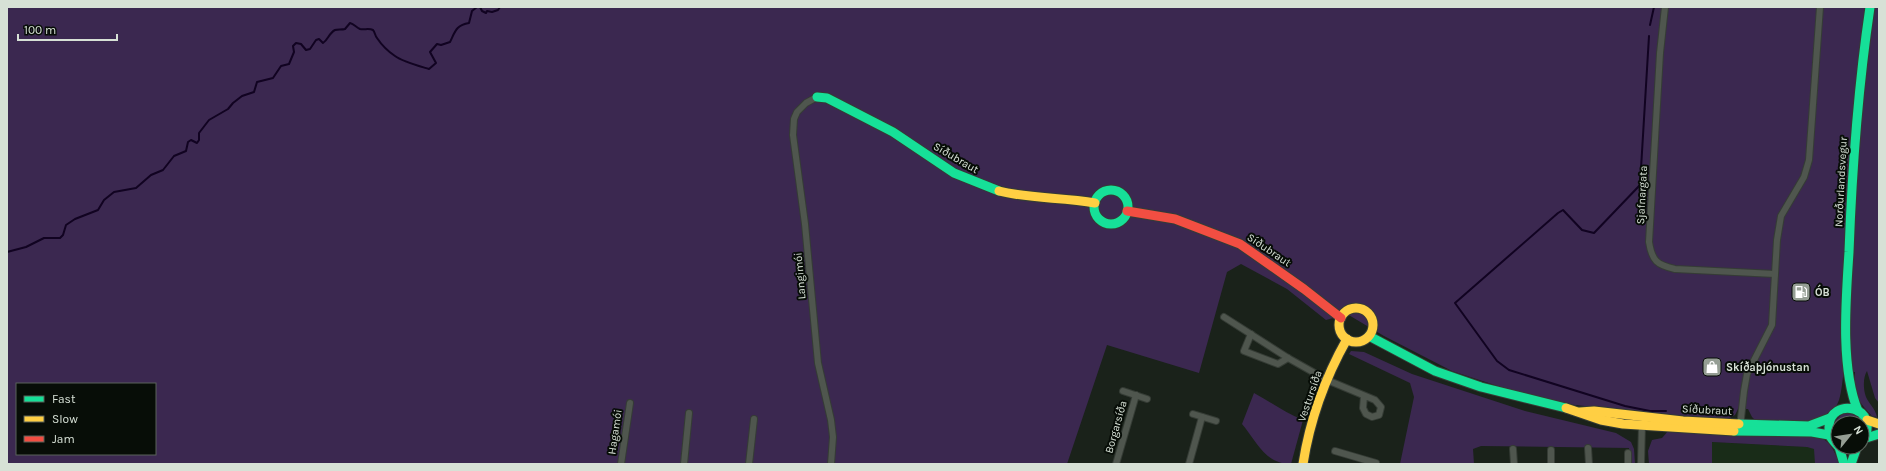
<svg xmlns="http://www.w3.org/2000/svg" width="1886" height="471" font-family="Karla,sans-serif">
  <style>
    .built { fill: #192c18 }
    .green { fill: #3b2850; fill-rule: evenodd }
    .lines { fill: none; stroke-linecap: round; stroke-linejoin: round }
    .stream { stroke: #110321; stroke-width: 2 }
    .street-casing { stroke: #353c35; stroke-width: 8 }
    .fast-casing { stroke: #353c35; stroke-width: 11 }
    .slow-casing { stroke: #353c35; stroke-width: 11 }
    .jam-casing { stroke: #353c35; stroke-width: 11 }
    .street { stroke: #4f564e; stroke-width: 6 }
    .fast { stroke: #16e098; stroke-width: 9 }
    .slow { stroke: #ffcf43; stroke-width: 9 }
    .jam { stroke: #f24e42; stroke-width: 9 }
    .labels { text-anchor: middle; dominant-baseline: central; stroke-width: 4; stroke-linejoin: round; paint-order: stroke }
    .street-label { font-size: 11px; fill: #d7e1d6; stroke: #070d07 }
    .poi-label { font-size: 11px; font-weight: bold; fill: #d7e1d6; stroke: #070d07; text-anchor: start }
  </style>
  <rect width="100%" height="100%" fill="#1a221a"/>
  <polygon class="built" points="1712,442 1807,447 1815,449 1815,464 1712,464"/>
  <g class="green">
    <path d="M7 7H1879V403L1875 398 1867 371C1863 377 1863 389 1866 397 1869 404 1875 408 1877 417L1872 416C1857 400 1853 395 1855 372H1844C1842 380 1842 391 1839 400 1828 431 1783 422 1757 422L1752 417 1748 409H1738L1735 415 1728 419 1677 416 1566 404 1507 389 1452 371 1384 336 1347 314 1326 320 1287 289 1241 264 1227 272 1199 373 1107 345 1067 464H7ZM17 384H155V454H17Z"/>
    <polygon points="1351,351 1364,352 1412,374 1525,411 1616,433 1631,442 1634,449 1635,464 1630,464 1629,448 1481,446 1473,449 1474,464 1400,464 1414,397 1410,383 1349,354"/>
    <path d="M1254 393C1271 402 1285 413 1303 420L1291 464C1265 464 1257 442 1242 424Z"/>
    <polygon points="1843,413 1854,413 1864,425 1862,437 1862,423 1838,423 1838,441 1836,439 1832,424"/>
    <path d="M1669 430 1815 435C1831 441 1833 449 1840 464H1815L1814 449 1807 447 1712 442V464H1649L1648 451 1652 440 1662 438Z"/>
  </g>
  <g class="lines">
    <g class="stream">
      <polyline points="480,7 482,11 486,13 487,11 492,12 498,10 500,7"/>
      <polyline points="1650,25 1654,7"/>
      <polyline points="1649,36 1640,185 1594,233 1582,230 1563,210 1558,213 1455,303 1497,361 1509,370 1625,406 1650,411 1666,411"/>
      <path d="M7 252 26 247 44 238H60L63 235 66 225 75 219 98 210 104 200 114 192 136 188 151 175 163 170 174 156 186 151 188 142 191 140 197 143 199 140V133L209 120 228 109 233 103 242 96 254 92 257 82 273 78 281 66 289 64 294 52 293 46 296 43 301 44 306 50 310 49 316 40 319 39 323 43C328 40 329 33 335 30 337 29 342 30 345 29L350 23C354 24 356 27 360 29 364 30 369 28 373 30 375 32 375 36 377 38 381 44 389 52 395 56 403 62 419 66 429 69L436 63 430 52 437 44 441 45 450 42C455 32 456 25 469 23L472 11 477 7"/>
    </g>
    <g class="street-casing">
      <g id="street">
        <path d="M1665 7 1660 53 1649 242C1652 261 1657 265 1675 269L1775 274"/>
        <polyline points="817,97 806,103 797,112 794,119 793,135 805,224 818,363 831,420 833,437 831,464"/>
        <polyline points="1224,317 1288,358 1327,380 1375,400 1381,407 1379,415 1372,417 1366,414 1363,408 1364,396"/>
        <polyline points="1251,334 1244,351 1278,364 1288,358"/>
        <polyline points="1123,391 1147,399"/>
        <polyline points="1193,414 1216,421"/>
        <polyline points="1740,427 1744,391 1747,374 1772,325 1777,240 1781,216 1804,177 1809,160 1820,7"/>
        <polyline points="1588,448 1589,464"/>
        <polyline points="1513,449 1514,464"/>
        <polyline points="1335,451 1376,463"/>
        <polyline points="1628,453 1628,464"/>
        <polyline points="621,464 630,403"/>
        <polyline points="684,464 689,413"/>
        <polyline points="749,464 754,419"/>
        <polyline points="1116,464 1136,395"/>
        <polyline points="1189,464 1202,417"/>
        <polyline points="1551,464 1551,450"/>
        <polyline points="1641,464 1642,424"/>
      </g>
    </g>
    <g class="fast-casing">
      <g id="fast">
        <polyline points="817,97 827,98 893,132 954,173 999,191"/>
        <circle cx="1111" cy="207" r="17"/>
        <polyline points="1369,336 1435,371 1481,387 1566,408"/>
        <path d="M1858 411C1840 367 1846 299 1849 252 1852 170 1858 88 1870 7"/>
        <polyline points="1739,424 1809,426 1830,418"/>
        <polyline points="1734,431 1812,432 1829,435"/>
        <polyline points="1866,438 1879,434"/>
        <path d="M1838 446C1835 443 1832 440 1830 436 1829 434 1829 430 1829 427 1829 396 1884 405 1862 443"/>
        <polyline points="1839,447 1844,464"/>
        <polyline points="1851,464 1857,447"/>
      </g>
    </g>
    <g class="slow-casing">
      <g id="slow">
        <path d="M999 191C1030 199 1063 197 1095 203"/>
        <circle cx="1356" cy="325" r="17"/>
        <polyline points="1566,408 1601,420 1623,424 1734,431"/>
        <polyline points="1580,412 1594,411 1683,421 1739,424"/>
        <polyline points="1867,420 1879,424"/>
        <path d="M1303 464C1310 419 1325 378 1347 339"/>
      </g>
    </g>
    <g class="jam-casing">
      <polyline id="jam" points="1127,211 1175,219 1240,244 1304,289 1341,318"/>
    </g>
    <use href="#street" class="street"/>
    <use href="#fast" class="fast"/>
    <use href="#slow" class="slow"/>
    <use href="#jam" class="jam"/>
  </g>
  <defs>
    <g id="fuel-square" transform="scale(1)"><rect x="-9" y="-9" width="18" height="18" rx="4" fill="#959e94" stroke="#070d07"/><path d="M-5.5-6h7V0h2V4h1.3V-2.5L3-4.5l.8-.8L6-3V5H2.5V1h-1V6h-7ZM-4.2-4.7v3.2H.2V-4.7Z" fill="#fff"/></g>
    <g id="shop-square" transform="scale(1)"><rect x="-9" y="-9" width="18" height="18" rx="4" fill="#959e94" stroke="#070d07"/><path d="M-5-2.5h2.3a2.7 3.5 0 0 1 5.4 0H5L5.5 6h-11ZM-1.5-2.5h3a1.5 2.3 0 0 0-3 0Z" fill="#fff"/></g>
  </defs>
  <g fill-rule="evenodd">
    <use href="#fuel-square" x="1801" y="292"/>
    <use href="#shop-square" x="1712" y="367"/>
  </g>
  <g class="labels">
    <g class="street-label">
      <text transform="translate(956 158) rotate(30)">Síðubraut</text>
      <text transform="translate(1841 182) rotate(-87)">Norðurlandsvegur</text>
      <text transform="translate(1642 195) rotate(-87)">Sjafnargata</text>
      <text transform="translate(1269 250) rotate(34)">Síðubraut</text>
      <text transform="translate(800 276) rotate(-95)">Langimói</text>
      <text transform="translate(1310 396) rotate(-71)">Vestursíða</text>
      <text transform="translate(1707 410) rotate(3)">Síðubraut</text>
      <text transform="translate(1116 427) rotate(-74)">Borgarsíða</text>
      <text transform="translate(615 432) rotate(-82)">Hagamói</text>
    </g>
    <g class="poi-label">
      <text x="1815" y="292">ÓB</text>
      <text x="1726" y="367">Skíðaþjónustan</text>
    </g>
  </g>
  <rect width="1886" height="471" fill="none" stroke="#d7e1d6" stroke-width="16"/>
  <rect x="16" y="383" width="140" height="72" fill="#070d07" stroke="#5a625a"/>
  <rect x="24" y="396" width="20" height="6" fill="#16e098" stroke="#5a625a"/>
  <text x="52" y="403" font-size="12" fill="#d7e1d6">Fast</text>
  <rect x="24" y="416" width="20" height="6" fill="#ffcf43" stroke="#5a625a"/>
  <text x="52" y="423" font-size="12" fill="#d7e1d6">Slow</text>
  <rect x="24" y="436" width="20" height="6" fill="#f24e42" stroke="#5a625a"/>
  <text x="52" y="443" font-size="12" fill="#d7e1d6">Jam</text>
  <g transform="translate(1850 435) rotate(60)"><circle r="19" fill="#070d07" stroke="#5a625a"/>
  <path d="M0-3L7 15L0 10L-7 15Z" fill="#959e94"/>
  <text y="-6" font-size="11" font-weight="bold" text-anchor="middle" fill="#d7e1d6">N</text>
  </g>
  <path d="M18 34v6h99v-6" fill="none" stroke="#d7e1d6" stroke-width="2"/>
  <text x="24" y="34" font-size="12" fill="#d7e1d6" stroke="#070d07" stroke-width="3" paint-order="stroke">100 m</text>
</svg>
